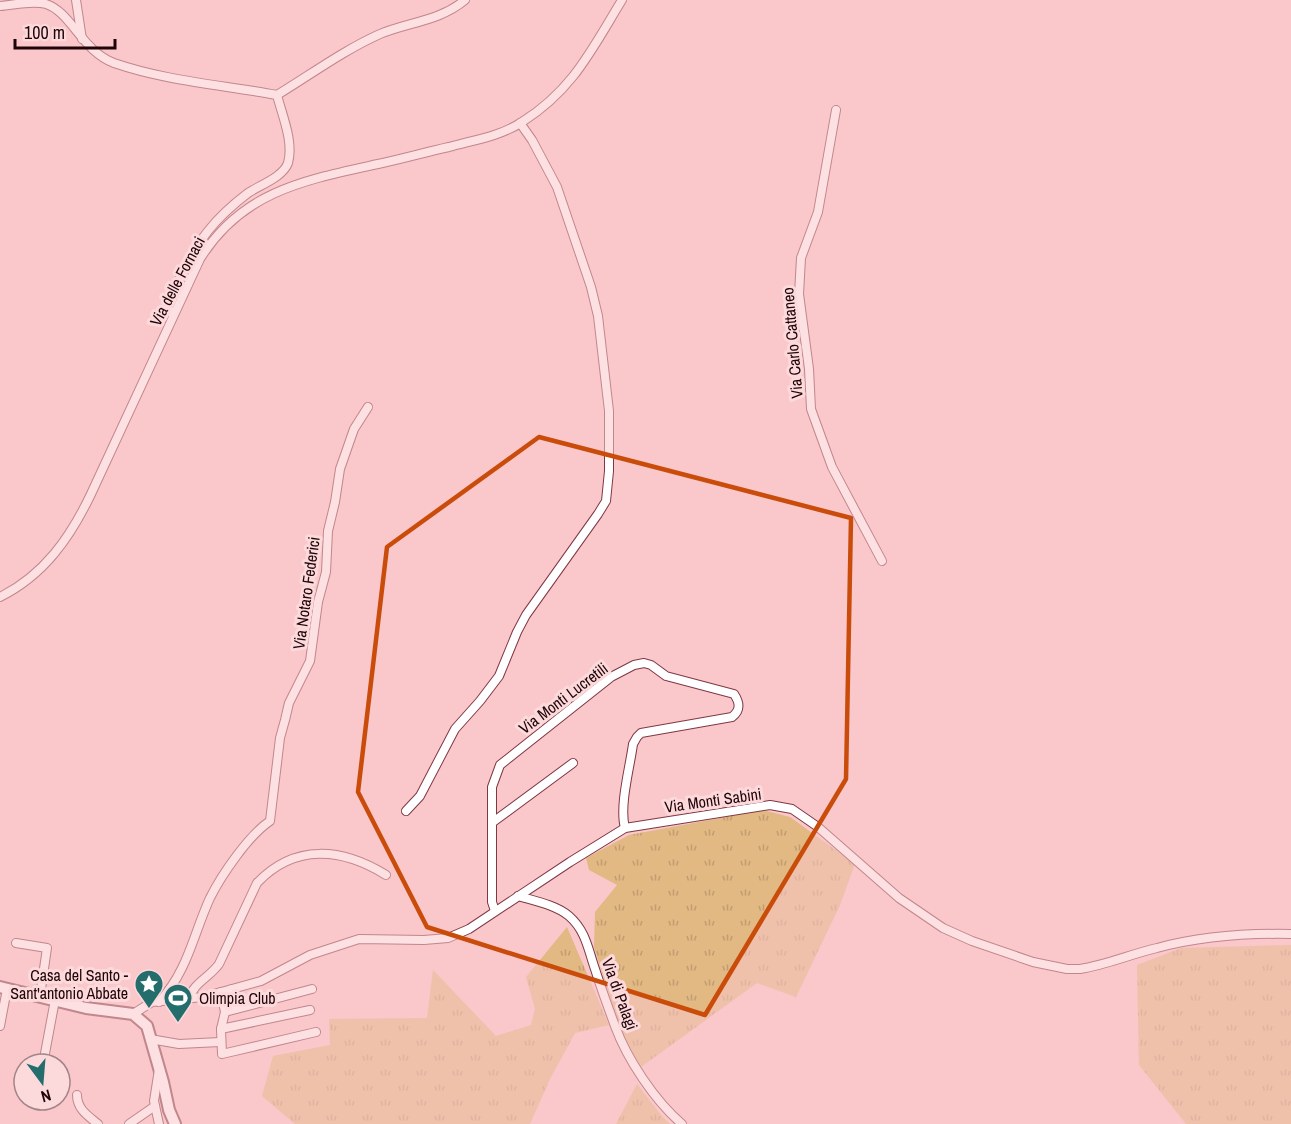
<svg xmlns="http://www.w3.org/2000/svg" width="1291" height="1124" font-family="'Archivo Narrow',sans-serif">
  <style>
    .grass { fill: url(#grass-tufts) }
    .lines { fill: none; stroke-linecap: round; stroke-linejoin: round }
    .minor-casing { stroke: #7f3843; stroke-width: 10 }
    .secondary-casing { stroke: #7f3843; stroke-width: 14 }
    .minor { stroke: #fff; stroke-width: 8 }
    .secondary { stroke: #fff; stroke-width: 10 }
    .marked { fill: none; stroke: #ca4c0b; stroke-width: 4.5; stroke-linejoin: round }
    .labels { text-anchor: middle; dominant-baseline: central; stroke-width: 6; stroke-linejoin: round; paint-order: stroke }
    .street-label { font-size: 16px; fill: #1f0408; stroke: #fcd9db }
    .poi-label { font-size: 16px; fill: #1f0408; stroke: #fcd9db; text-anchor: end }
  </style>
  <defs>
    <pattern id="grass-tufts" width="24" height="20" patternUnits="userSpaceOnUse" patternTransform="scale(1.5)"><rect width="24" height="20" fill="#e2b883"/><path d="M3 7l-1-3M5 7V3M7 7l1-3M15 17l-1-3M17 17v-4M19 17l1-3" fill="none" stroke="#c19d70"/></pattern>
  </defs>
  <rect width="100%" height="100%" fill="#fac7cb"/>
  <g class="grass">
    <polygon points="763,810 790,817 855,864 840,905 796,997 757,983 641,1067 620,1029 594,947 595,912 617,885 589,870 586,858 629,835"/>
    <polygon points="567,927 609,1025 575,1033 550,1079 530,1124 295,1124 262,1096 273,1056 330,1045 329,1019 427,1018 433,970 496,1036 531,1025 535,1009 526,977"/>
    <polygon points="1291,945 1291,1124 1186,1124 1139,1065 1137,965 1181,948"/>
    <polygon points="637,1084 661,1115 670,1124 616,1124"/>
  </g>
  <g class="lines">
    <g class="minor-casing">
      <g id="minor">
        <polyline points="76,0 82,39"/>
        <path d="M0 6C14 5 32 0 46 4 71 12 82 51 114 63 166 81 223 85 277 95 282 115 294 142 288 163 283 177 260 185 248 193 215 218 197 241 180 278 175 288 170 298 168 308L173 314"/>
        <path d="M277 95C310 75 344 50 380 34 409 22 440 21 465 0"/>
        <polyline points="836,110 818,212 801,258 799,294 809,369 811,409 832,467 882,561"/>
        <path d="M0 597C44 575 70 538 91 494L200 259C242 191 305 180 378 164 402 159 426 152 449 147 474 140 501 136 522 122 573 90 592 49 622 0"/>
        <polyline points="406,811 420,796 455,729 480,701 499,676 517,632 526,615 598,514 606,501 609,471 609,411 598,316 591,287 557,187 532,140 520,123"/>
        <polyline points="493,822 573,763"/>
        <path d="M518 896C535 901 556 905 569 916 586 931 588 949 595 969 601 988 608 1007 615 1026 627 1059 655 1101 682 1124"/>
        <path d="M495 911 492 902V787L500 765 611 677 634 665 644 663 651 665 666 676 734 694C740 703 741 710 732 717L641 733 637 737 633 744C630 767 619 806 625 828"/>
        <polyline points="16,943 47,948 40,996"/>
        <polyline points="232,989 235,1009"/>
        <polyline points="221,992 225,1012"/>
        <path d="M189 999C193 983 210 977 219 964L257 883C295 843 342 848 386 875"/>
        <path d="M159 1002C188 971 193 935 210 898 222 874 249 835 270 821L280 738 285 720 289 703 310 661 318 602 326 572 328 531 335 502 340 469 354 429 368 407"/>
        <polyline points="310,1010 221,1029 222,1054 316,1032"/>
        <path d="M133 1014 152 1002 203 997 261 981 310 955 359 939 424 940 448 938 469 929 570 862 625 828 770 805 792 809 818 827 899 898 943 928 972 941 1033 962 1067 969H1080C1106 965 1131 954 1157 948 1202 936 1245 933 1291 934"/>
        <polyline points="0,1026 7,989"/>
        <polyline points="221,1029 225,1012 312,989"/>
        <polyline points="150,1039 179,1044 220,1042"/>
        <polyline points="43,1064 55,1000"/>
        <polyline points="159,1069 154,1101 159,1124"/>
        <path d="M77 1095C77 1109 88 1116 98 1124"/>
        <polyline points="129,1124 155,1106"/>
      </g>
    </g>
    <g class="secondary-casing">
      <polyline id="secondary" points="0,987 86,1008 133,1014 147,1026 163,1082 169,1110 175,1124"/>
    </g>
    <use href="#minor" class="minor"/>
    <use href="#secondary" class="secondary"/>
  </g>
  <path d="M0 0H1291V1124H0ZM539 437 851 518 846 779 705 1015 427 927 358 792 387 547Z" fill="#fac7cb" fill-opacity=".55" fill-rule="evenodd"/>
  <path class="marked" d="M539 437 851 518 846 779 705 1015 427 927 358 792 387 547Z"/>
  <defs>
    <g id="sight-pin" transform="scale(1.5)"><path d="M0 17L-7.5 6A9.5 9.5 0 1 1 7.5 6Z" fill="#236e6c" stroke="#fcd9db"/><path d="M0-6L1.8-2.2L6-1.7L2.9 1.2L3.7 5.4L0 3.3L-3.7 5.4L-2.9 1.2L-6-1.7L-1.8-2.2Z" fill="#fff"/></g>
    <g id="stadium-pin" transform="scale(1.5)"><path d="M0 17L-7.5 6A9.5 9.5 0 1 1 7.5 6Z" fill="#236e6c" stroke="#fcd9db"/><path d="M0-5a6.5 5 0 1 0 0 10a6.5 5 0 1 0 0-10ZM-3.5-1.8h7v3.6h-7Z" fill="#fff"/></g>
  </defs>
  <g fill-rule="evenodd">
    <use href="#sight-pin" x="149" y="984"/>
    <use href="#stadium-pin" x="178" y="998"/>
  </g>
  <g class="labels">
    <g class="street-label">
      <text transform="translate(177 281) rotate(-62)">Via delle Fornaci</text>
      <text transform="translate(792 343) rotate(-95)">Via Carlo Cattaneo</text>
      <text transform="translate(306 593) rotate(-82)">Via Notaro Federici</text>
      <text transform="translate(563 698) rotate(-37)">Via Monti Lucretili</text>
      <text transform="translate(713 800) rotate(-8)">Via Monti Sabini</text>
      <text transform="translate(620 994) rotate(70)">Via di Palagi</text>
    </g>
    <g class="poi-label">
      <text x="128" y="975">Casa del Santo -<tspan x="128" dy="18">Sant'antonio Abbate</tspan></text>
      <text x="199" y="998" text-anchor="start">Olimpia Club</text>
    </g>
  </g>
  <g transform="translate(42 1082) rotate(164)"><circle r="28" fill="#fcd9db" stroke="#a48487" stroke-width="1.5"/>
  <path d="M0-4.5L10 22L0 15L-10 22Z" fill="#236e6c"/>
  <text y="-9" font-size="16" font-weight="bold" text-anchor="middle" fill="#1f0408">N</text>
  </g>
  <path d="M15 39v9h100v-9" fill="none" stroke="#1f0408" stroke-width="3"/>
  <text x="24" y="39" font-size="18" fill="#1f0408" stroke="#fcd9db" stroke-width="4.5" paint-order="stroke">100 m</text>
</svg>
